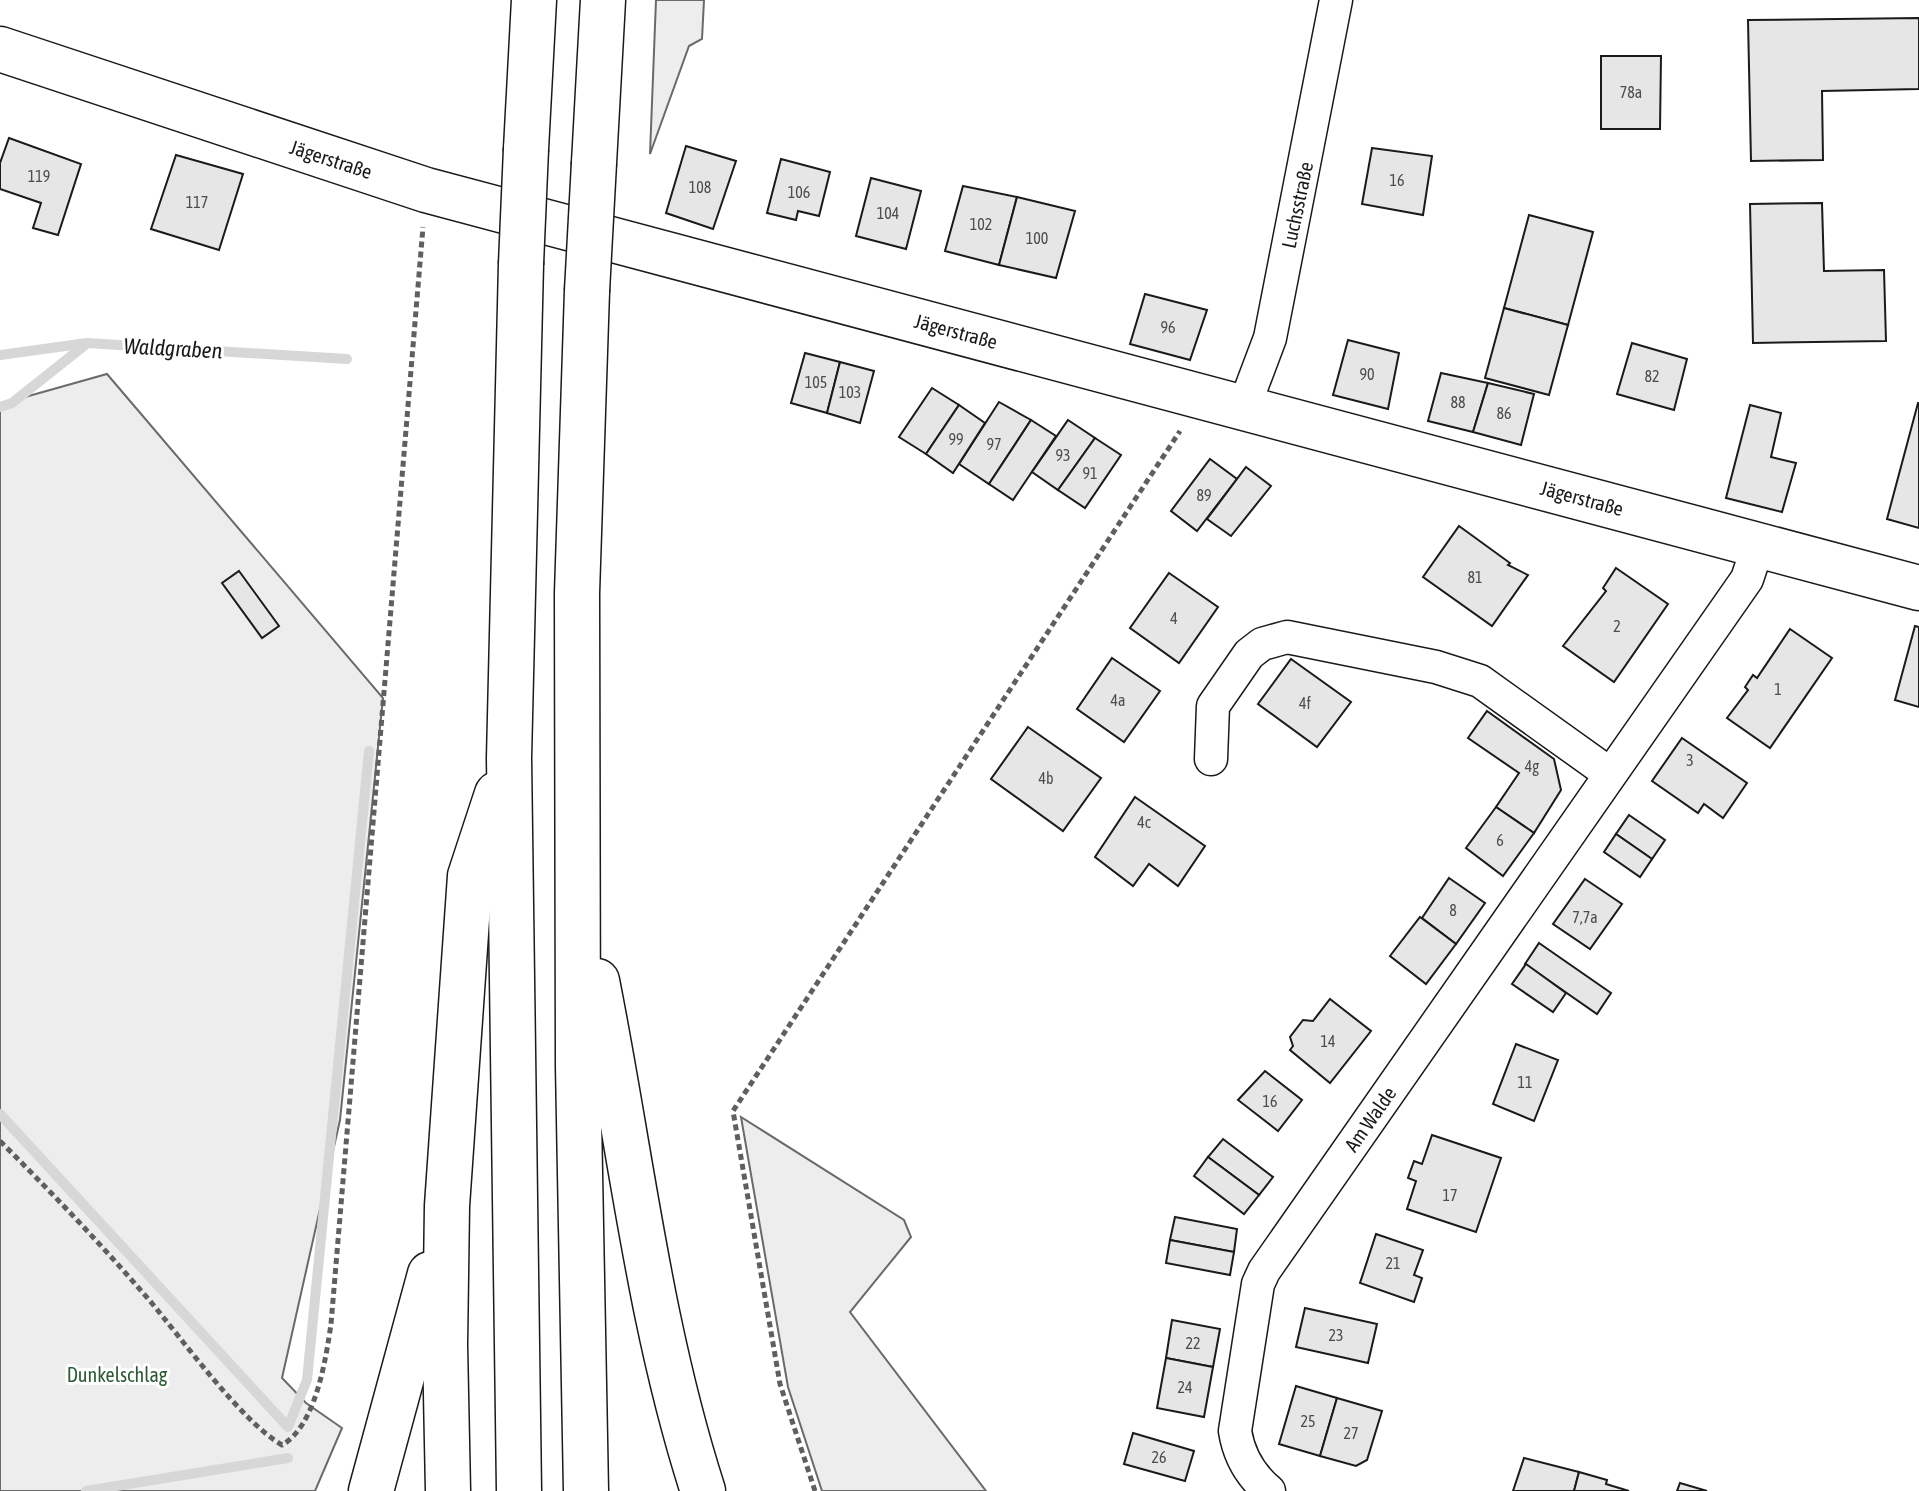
<svg xmlns="http://www.w3.org/2000/svg" width="1919" height="1491" font-family="'Asap Condensed',sans-serif">
  <style>
    .green { fill: #ededed; stroke: #6a6a6a; stroke-width: 2 }
    .lines { fill: none; stroke-linecap: round; stroke-linejoin: round }
    .stream { stroke: #d7d7d7; stroke-width: 10 }
    .building { fill: #e6e6e6; stroke: #1a1a1a; stroke-width: 2 }
    .street-casing { stroke: #1a1a1a; stroke-width: 35 }
    .secondary-casing { stroke: #1a1a1a; stroke-width: 47 }
    .highway-casing { stroke: #1a1a1a; stroke-width: 47 }
    .path { stroke: #5f5f5f; stroke-width: 5; stroke-dasharray: 6 4; stroke-linecap: butt }
    .street { stroke: #fff; stroke-width: 32 }
    .secondary { stroke: #fff; stroke-width: 44 }
    .highway { stroke: #fff; stroke-width: 44 }
    .highway-bridge-casing { stroke: #1a1a1a; stroke-width: 47; stroke-linecap: butt }
    .highway-bridge { stroke: #fff; stroke-width: 44 }
    .labels { text-anchor: middle; dominant-baseline: central; stroke-width: 6; stroke-linejoin: round; paint-order: stroke }
    .number-label { font-size: 16px; fill: #4d4d4d }
    .street-label { font-size: 20px; fill: #1a1a1a; stroke: #fff }
    .park-label { font-size: 20px; fill: #2b5a34; stroke: #fff }
    .water-label { font-size: 22px; font-style: italic; fill: #1a1a1a; stroke: #fff }
  </style>
  <rect width="100%" height="100%" fill="#fff"/>
  <g class="green">
    <polygon points="656,0 704,0 702,39 689,46 650,154"/>
    <polygon points="107,374 383,698 340,1120 282,1378 306,1403 342,1428 315,1491 0,1491 0,404"/>
    <polygon points="741,1117 904,1220 911,1237 850,1312 986,1491 822,1491 788,1387"/>
  </g>
  <g class="lines">
    <g class="stream">
      <polyline points="0,355 87,343 347,359"/>
      <polyline points="0,407 12,403 85,345"/>
      <polyline points="0,1114 288,1427 307,1380 369,751"/>
      <polyline points="86,1491 288,1458"/>
    </g>
  </g>
  <g class="building">
    <polygon points="1919,18 1919,89 1822,91 1823,160 1751,161 1748,20"/>
    <polygon points="1601,56 1661,56 1660,129 1601,129"/>
    <polygon points="9,138 81,164 58,235 33,228 41,203 0,189 0,163"/>
    <polygon points="686,146 736,161 713,229 666,213"/>
    <polygon points="1372,148 1432,156 1423,215 1362,204"/>
    <polygon points="176,155 243,174 219,250 151,229"/>
    <polygon points="781,159 830,172 819,216 798,211 796,220 767,213"/>
    <polygon points="871,178 921,191 906,249 856,236"/>
    <polygon points="963,186 1017,197 999,265 945,251"/>
    <polygon points="1017,197 1075,211 1056,278 999,265"/>
    <polygon points="1822,203 1824,271 1884,270 1886,341 1753,343 1750,204"/>
    <polygon points="1529,215 1593,232 1568,325 1504,308"/>
    <polygon points="1145,294 1207,310 1190,360 1130,344"/>
    <polygon points="1504,308 1568,325 1549,395 1485,378"/>
    <polygon points="1348,340 1399,353 1388,409 1333,395"/>
    <polygon points="1632,343 1687,359 1674,410 1617,394"/>
    <polygon points="805,353 840,362 827,413 791,403"/>
    <polygon points="840,362 874,371 860,423 827,413"/>
    <polygon points="1441,373 1488,383 1473,432 1428,421"/>
    <polygon points="1488,383 1534,394 1521,445 1473,432"/>
    <polygon points="932,388 959,405 926,454 899,437"/>
    <polygon points="999,402 1031,420 989,484 959,464"/>
    <polygon points="1918,403 1919,403 1919,528 1887,519"/>
    <polygon points="959,405 985,423 953,473 926,454"/>
    <polygon points="1750,405 1781,413 1771,457 1796,463 1782,512 1726,498"/>
    <polygon points="1031,420 1056,436 1013,500 989,484"/>
    <polygon points="1068,420 1095,438 1058,490 1032,472"/>
    <polygon points="1095,438 1121,455 1085,508 1058,490"/>
    <polygon points="1210,459 1237,479 1197,531 1171,511"/>
    <polygon points="1246,467 1271,486 1231,536 1207,519"/>
    <polygon points="1459,526 1510,563 1508,565 1528,575 1492,626 1423,577"/>
    <polygon points="1616,568 1668,604 1614,682 1563,646 1606,591 1603,588"/>
    <polygon points="239,571 279,626 262,638 222,583"/>
    <polygon points="1169,573 1218,607 1179,663 1130,628"/>
    <polygon points="1915,626 1919,627 1919,707 1895,700"/>
    <polygon points="1790,629 1832,658 1770,748 1727,718 1748,690 1745,687 1753,675 1757,678"/>
    <polygon points="1112,658 1160,691 1124,742 1077,709"/>
    <polygon points="1291,659 1351,702 1317,747 1258,704"/>
    <polygon points="1487,711 1554,759 1561,790 1534,833 1496,807 1519,773 1468,738"/>
    <polygon points="1028,727 1101,778 1063,831 991,779"/>
    <polygon points="1682,738 1747,783 1723,818 1704,804 1698,813 1652,781"/>
    <polygon points="1135,797 1205,846 1178,886 1149,864 1133,886 1095,857"/>
    <polygon points="1496,807 1534,833 1503,876 1466,848"/>
    <polygon points="1629,815 1665,840 1652,859 1616,834"/>
    <polygon points="1616,834 1652,859 1640,877 1604,852"/>
    <polygon points="1449,878 1485,903 1456,944 1422,918"/>
    <polygon points="1585,879 1622,904 1590,949 1553,924"/>
    <polygon points="1420,917 1456,944 1426,984 1390,956"/>
    <polygon points="1539,943 1611,993 1597,1014 1525,964"/>
    <polygon points="1526,964 1566,993 1553,1012 1512,984"/>
    <polygon points="1330,999 1371,1031 1330,1083 1290,1050 1293,1046 1290,1037 1303,1020 1313,1021"/>
    <polygon points="1516,1044 1558,1060 1534,1121 1493,1104"/>
    <polygon points="1265,1071 1302,1100 1278,1131 1238,1100"/>
    <polygon points="1432,1135 1501,1158 1476,1232 1407,1209 1416,1181 1408,1178 1414,1161 1422,1164"/>
    <polygon points="1223,1139 1273,1177 1259,1195 1208,1157"/>
    <polygon points="1208,1157 1259,1195 1244,1214 1194,1176"/>
    <polygon points="1175,1217 1237,1229 1234,1252 1170,1240"/>
    <polygon points="1376,1234 1423,1250 1414,1275 1422,1278 1414,1302 1360,1283"/>
    <polygon points="1170,1240 1234,1252 1230,1275 1166,1263"/>
    <polygon points="1305,1308 1377,1324 1368,1363 1296,1347"/>
    <polygon points="1172,1320 1220,1329 1213,1367 1166,1358"/>
    <polygon points="1166,1358 1213,1367 1204,1417 1157,1408"/>
    <polygon points="1296,1386 1337,1398 1320,1456 1279,1444"/>
    <polygon points="1337,1398 1382,1411 1367,1460 1356,1466 1320,1456"/>
    <polygon points="1133,1433 1194,1451 1185,1481 1124,1464"/>
    <polygon points="1524,1458 1579,1472 1574,1491 1513,1491"/>
    <polygon points="1579,1472 1607,1480 1606,1484 1629,1491 1574,1491"/>
    <polygon points="1680,1483 1707,1491 1677,1491"/>
  </g>
  <g class="lines">
    <g class="street-casing">
      <g id="street">
        <polyline points="1244,407 1270,338 1336,0"/>
        <polyline points="1211,759 1213,706 1249,654 1262,644 1287,637 1436,667 1480,681 1610,774"/>
        <path d="M1269 1491C1250 1475 1239 1456 1235 1431L1258 1284 1264 1271 1747 579 1758 546"/>
      </g>
    </g>
    <g class="secondary-casing">
      <polyline id="secondary" points="0,49 426,190 1919,588"/>
    </g>
    <g class="highway-casing">
      <g id="highway">
        <polyline points="526,149 534,0"/>
        <polyline points="594,163 603,0"/>
        <path d="M597 981C631 1152 649 1324 703 1491"/>
        <polyline points="371,1491 430,1274"/>
        <polyline points="448,1491 445,1345 447,1206 470,876 497,794"/>
        <polyline points="519,1491 509,758 521,264"/>
        <polyline points="586,1491 578,1066 577,593 587,291"/>
      </g>
    </g>
    <g class="path">
      <path d="M0 1141C52 1193 102 1245 150 1301 182 1339 242 1422 282 1445 316 1426 326 1358 331 1324L423 227"/>
      <polyline points="815,1491 780,1384 733,1111 1180,431"/>
    </g>
    <use href="#street" class="street"/>
    <use href="#secondary" class="secondary"/>
    <use href="#highway" class="highway"/>
    <g class="highway-bridge-casing">
      <g id="highway-bridge">
        <polyline points="521,264 526,149"/>
        <polyline points="587,291 594,163"/>
      </g>
    </g>
    <use href="#highway-bridge" class="highway-bridge"/>
  </g>
  <g class="labels">
    <g class="number-label">
      <text x="1631" y="92">78a</text>
      <text x="39" y="176">119</text>
      <text x="1397" y="180">16</text>
      <text x="700" y="187">108</text>
      <text x="799" y="192">106</text>
      <text x="197" y="202">117</text>
      <text x="888" y="213">104</text>
      <text x="981" y="224">102</text>
      <text x="1037" y="238">100</text>
      <text x="1168" y="327">96</text>
      <text x="1367" y="374">90</text>
      <text x="1652" y="376">82</text>
      <text x="816" y="382">105</text>
      <text x="850" y="392">103</text>
      <text x="1458" y="402">88</text>
      <text x="1504" y="413">86</text>
      <text x="956" y="439">99</text>
      <text x="994" y="444">97</text>
      <text x="1063" y="455">93</text>
      <text x="1090" y="473">91</text>
      <text x="1204" y="495">89</text>
      <text x="1475" y="577">81</text>
      <text x="1174" y="618">4</text>
      <text x="1617" y="626">2</text>
      <text x="1778" y="689">1</text>
      <text x="1118" y="700">4a</text>
      <text x="1305" y="703">4f</text>
      <text x="1690" y="760">3</text>
      <text x="1532" y="766">4g</text>
      <text x="1046" y="778">4b</text>
      <text x="1144" y="822">4c</text>
      <text x="1500" y="840">6</text>
      <text x="1453" y="910">8</text>
      <text x="1585" y="917">7,7a</text>
      <text x="1328" y="1041">14</text>
      <text x="1525" y="1082">11</text>
      <text x="1270" y="1101">16</text>
      <text x="1450" y="1195">17</text>
      <text x="1393" y="1263">21</text>
      <text x="1336" y="1335">23</text>
      <text x="1193" y="1343">22</text>
      <text x="1185" y="1387">24</text>
      <text x="1308" y="1421">25</text>
      <text x="1351" y="1433">27</text>
      <text x="1159" y="1457">26</text>
    </g>
    <g class="street-label">
      <text transform="translate(331 159) rotate(18)">Jägerstraße</text>
      <text transform="translate(1297 205) rotate(-78)">Luchsstraße</text>
      <text transform="translate(956 331) rotate(15)">Jägerstraße</text>
      <text transform="translate(1582 498) rotate(15)">Jägerstraße</text>
      <text transform="translate(1370 1119) rotate(-55)">Am Walde</text>
    </g>
    <g class="park-label">
      <text x="117" y="1374">Dunkelschlag</text>
    </g>
    <g class="water-label">
      <text transform="translate(173 348) rotate(3)">Waldgraben</text>
    </g>
  </g>
</svg>
